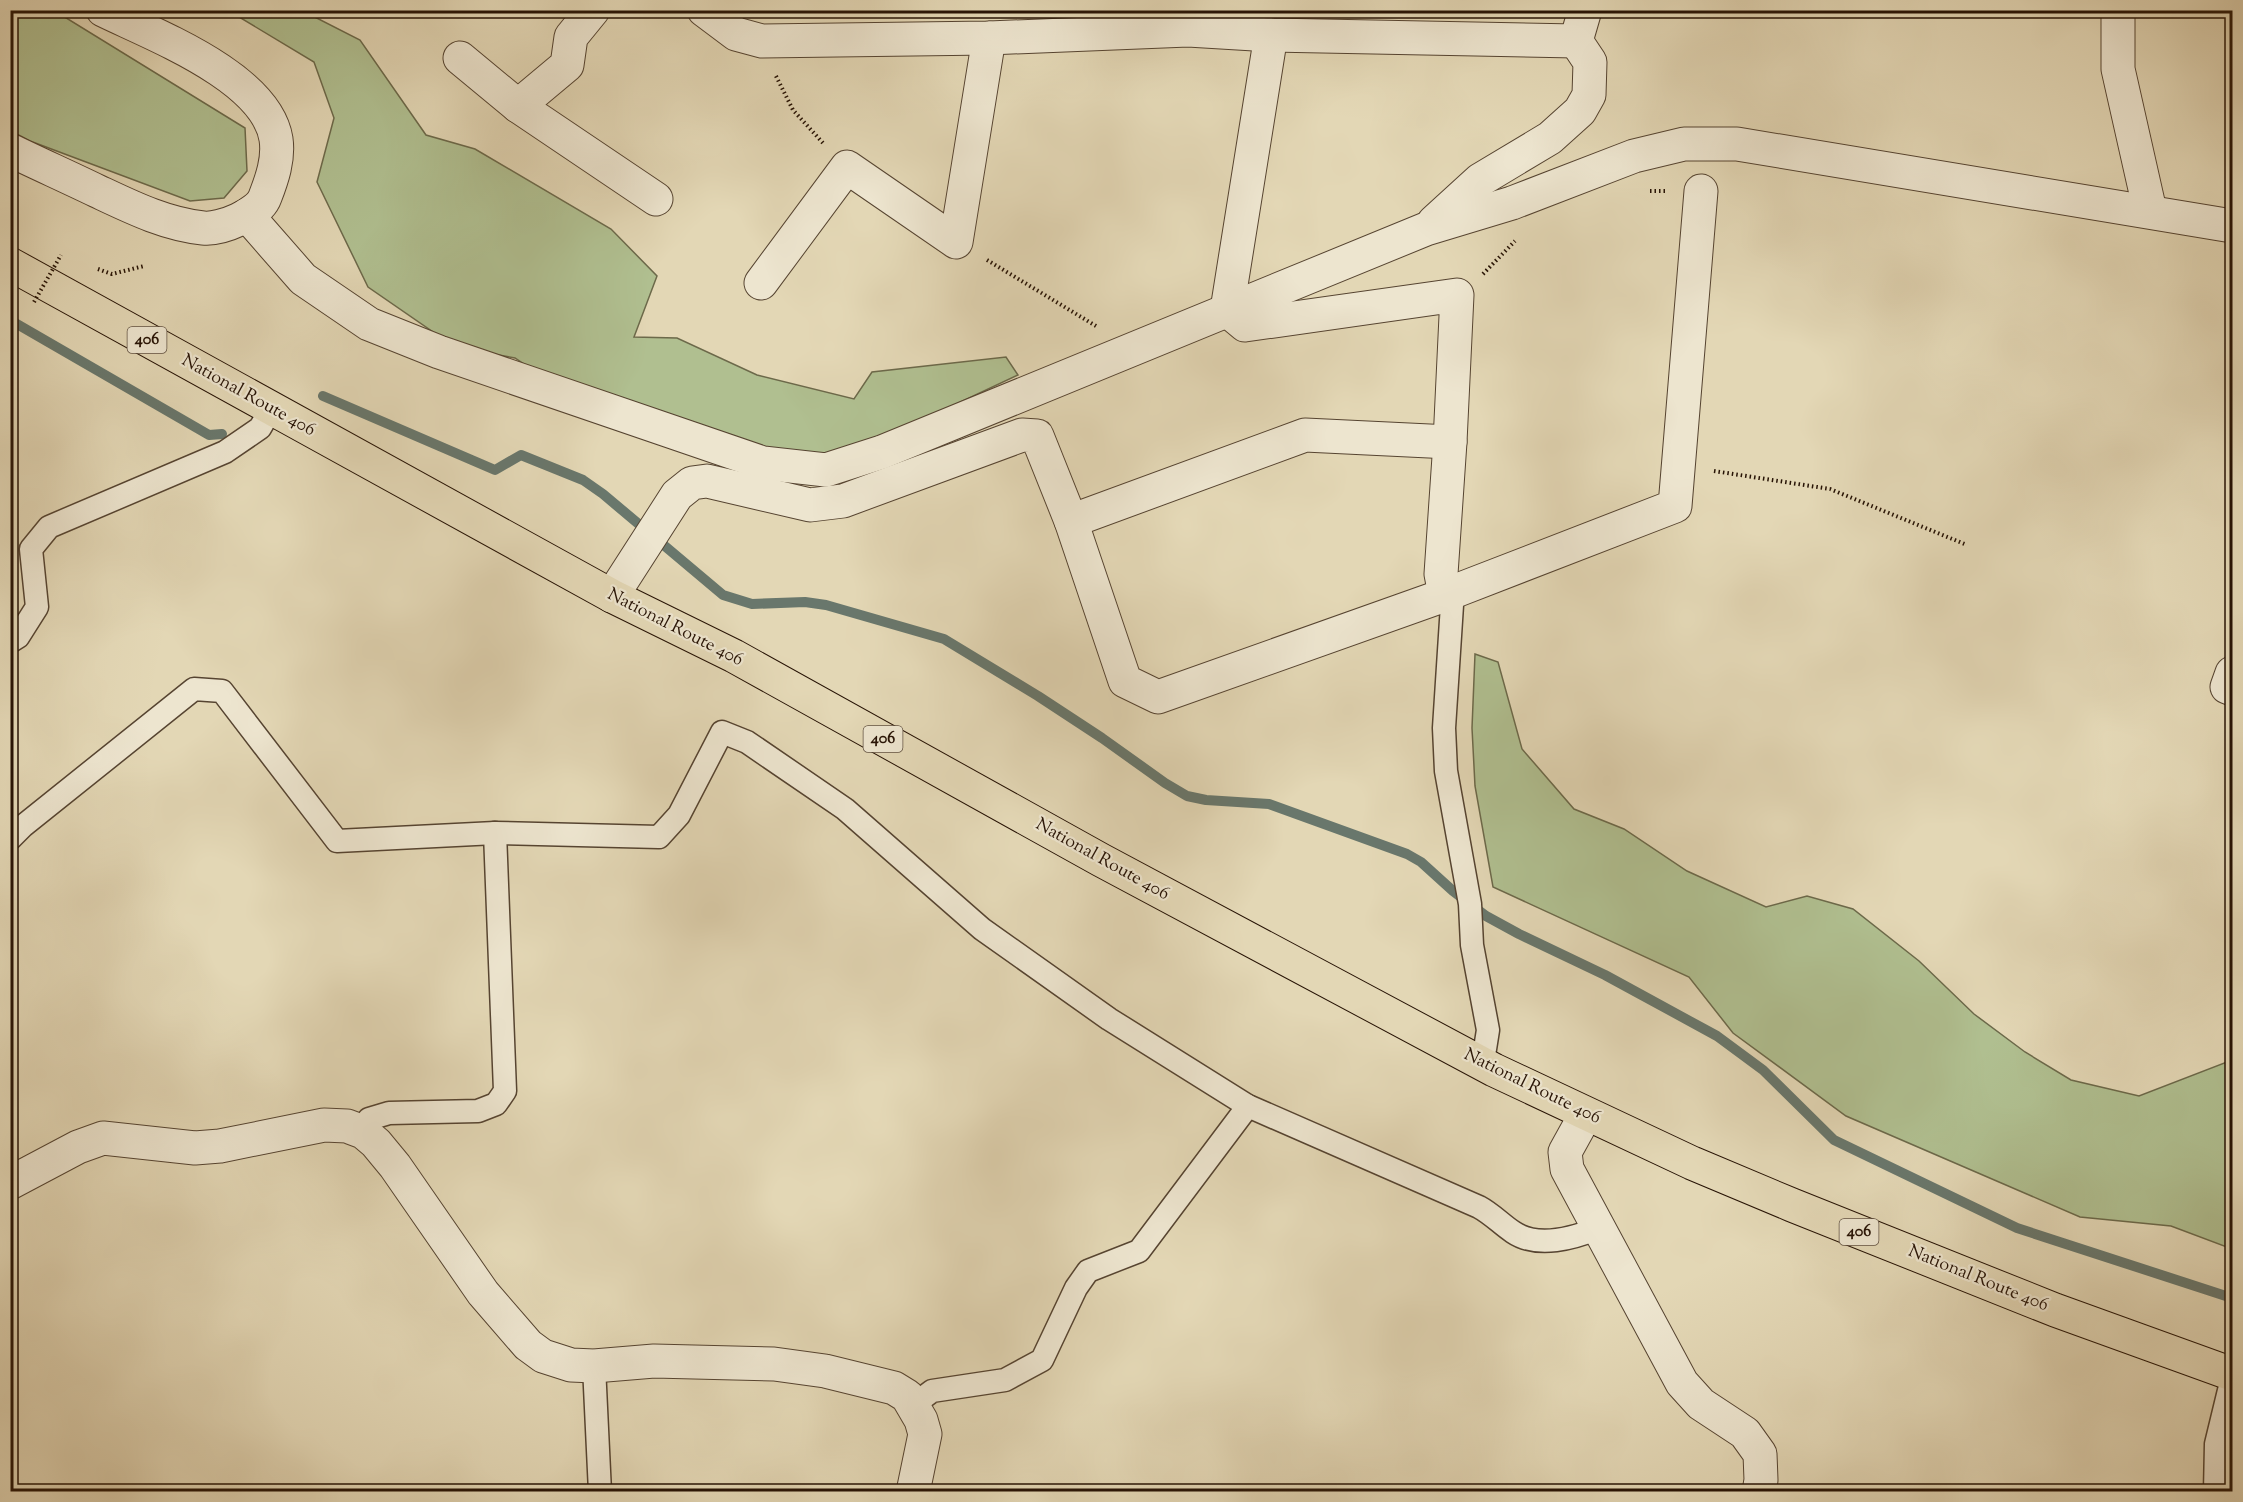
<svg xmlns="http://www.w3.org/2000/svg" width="2243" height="1502" font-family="'Sorts Mill Goudy',serif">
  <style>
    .green { fill: #b0bf90; stroke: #6c694a; stroke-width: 1.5 }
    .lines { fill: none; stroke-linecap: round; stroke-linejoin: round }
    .stream { stroke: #69776c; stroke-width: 10 }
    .service-casing { stroke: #564431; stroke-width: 25 }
    .minor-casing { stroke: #564431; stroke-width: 35 }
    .tertiary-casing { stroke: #564431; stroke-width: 35 }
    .trunk-casing { stroke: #271305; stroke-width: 35 }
    .path { stroke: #271305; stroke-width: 4; stroke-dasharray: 1.5 3; stroke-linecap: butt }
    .service { stroke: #ede5cf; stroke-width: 22 }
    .minor { stroke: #ede5cf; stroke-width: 33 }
    .tertiary { stroke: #ede5cf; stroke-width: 33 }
    .trunk { stroke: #e3d7b5; stroke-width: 33 }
    .path-bridge { stroke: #271305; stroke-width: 4; stroke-dasharray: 1.5 3; stroke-linecap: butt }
    .labels { text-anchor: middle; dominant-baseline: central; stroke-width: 4.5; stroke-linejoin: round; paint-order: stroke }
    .shield { fill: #ede5cf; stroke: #625242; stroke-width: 1.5 }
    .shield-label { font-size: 16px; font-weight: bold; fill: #271305 }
    .street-label { font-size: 18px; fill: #271305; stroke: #ede5cf }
  </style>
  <rect width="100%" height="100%" fill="#e3d7b5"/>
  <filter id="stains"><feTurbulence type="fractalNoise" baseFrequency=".00333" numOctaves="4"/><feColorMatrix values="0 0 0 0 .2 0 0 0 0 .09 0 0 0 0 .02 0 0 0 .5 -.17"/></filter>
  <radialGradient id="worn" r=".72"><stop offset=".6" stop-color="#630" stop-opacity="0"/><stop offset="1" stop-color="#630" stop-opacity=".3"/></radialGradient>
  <g class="green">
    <polygon points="10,11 55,11 245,128 247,171 224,198 190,201 30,141 11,131"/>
    <polygon points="229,11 303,11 360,40 426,135 475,149 611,229 657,276 634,337 677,338 757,375 854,399 872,372 1006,357 1018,375 848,455 784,462 574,398 515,358 455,347 368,287 317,182 334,118 314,62"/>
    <polygon points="1475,654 1498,662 1522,749 1574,809 1624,829 1687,871 1766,907 1807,896 1853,909 1919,961 1974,1014 2025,1052 2071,1080 2139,1096 2232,1060 2232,1249 2171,1226 2080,1217 1846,1116 1733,1033 1689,977 1493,887 1475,786 1472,728"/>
  </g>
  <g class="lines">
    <g class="stream">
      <polyline points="10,320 209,435 222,434"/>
      <polyline points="323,396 495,470 521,455 583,480 603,494 723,595 752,604 805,602 826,605 944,639 1038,696 1102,738 1165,783 1187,796 1206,800 1269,804 1407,854 1421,862 1453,891 1486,916 1519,934 1605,975 1717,1036 1763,1070 1834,1140 2017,1228 2232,1298"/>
    </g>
    <g class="service-casing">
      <g id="service">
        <polyline points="1445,595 1452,605 1444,728 1446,771 1470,904 1472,945 1488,1030 1485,1049 1479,1062"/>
        <polyline points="10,642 18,637 37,607 31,549 49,527 225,452 260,428 271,409"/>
        <path d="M10 839 23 826 194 689 222 691 337 841 495 833 659 837 679 815 722 732 747 742 845 809 982 929 1109 1019 1248 1106 1479 1207C1492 1214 1501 1224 1513 1232 1538 1249 1574 1238 1599 1228"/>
        <polyline points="363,1132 369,1119 389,1113 478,1111 496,1104 505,1091 495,833"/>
        <polyline points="594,1366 600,1492"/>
        <polyline points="912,1406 932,1391 1005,1380 1042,1360 1076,1288 1088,1271 1139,1251 1248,1106"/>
        <polyline points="2215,1492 2216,1444 2232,1378"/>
      </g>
    </g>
    <g class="minor-casing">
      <g id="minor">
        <polyline points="704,10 736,34 762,41 989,38 1188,30 1271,35 1576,41"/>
        <polyline points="2118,10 2118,69 2150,211"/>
        <polyline points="1271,35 1227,310 1245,325 1457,295 1450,442 1441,574 1445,595"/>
        <polyline points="460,58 518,106 656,199"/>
        <polyline points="518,106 567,65 571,37 593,10"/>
        <polyline points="247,215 303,279 369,324 439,352 763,463 826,470 882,452 1426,229 1512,203 1634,156 1684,144 1737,144 2232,226"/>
        <polyline points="1434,222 1480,180 1550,138 1580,111 1589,95 1590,62 1576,41 1585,10"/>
        <polyline points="761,283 847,167 956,242 989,38"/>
        <polyline points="1071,521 1305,435 1450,442"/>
        <polyline points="612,596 677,495 692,483 707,481 810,505 843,501 1022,435 1037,436 1071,521 1125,681 1158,697 1445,595 1675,506 1701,191"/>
        <polyline points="2232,673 2227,687 2232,689"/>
        <polyline points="1586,1114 1565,1152 1567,1169 1682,1383 1701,1404 1745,1433 1760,1454 1761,1480 1759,1492"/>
        <polyline points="10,1183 78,1147 103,1138 195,1148 220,1146 324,1125 347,1126 363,1132 376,1143 395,1166 483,1293 528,1345 543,1356 571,1365 594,1366 654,1361 774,1364 825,1371 894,1388 907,1396 921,1420 925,1434 913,1492"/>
      </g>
    </g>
    <g class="tertiary-casing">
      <path id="tertiary" d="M10 150C39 164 68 177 97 191 131 207 165 224 203 228 221 230 259 214 265 197 272 179 279 159 276 139 266 77 154 35 103 10"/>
    </g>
    <g class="trunk-casing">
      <polyline id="trunk" points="10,264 612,596 734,656 1101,860 1494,1070 1692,1163 1792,1205 2055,1310 2232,1374"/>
    </g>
    <g class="path">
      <polyline points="776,76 793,110 823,143"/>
      <polyline points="1650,191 1667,191"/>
      <polyline points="987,260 1096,326"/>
      <polyline points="98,269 112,274 144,266"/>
      <polyline points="1483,274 1515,241"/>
      <polyline points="1714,471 1830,489 1967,545"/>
    </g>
    <use href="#service" class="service"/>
    <use href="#minor" class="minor"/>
    <use href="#tertiary" class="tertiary"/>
    <use href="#trunk" class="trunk"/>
    <polyline class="path-bridge" points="34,302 61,255"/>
  </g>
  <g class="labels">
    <g class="shield">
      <rect x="127.5" y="327" width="39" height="26" rx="4.5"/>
      <rect x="863.5" y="726" width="39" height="26" rx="4.5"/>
      <rect x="1839.5" y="1219" width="39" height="26" rx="4.5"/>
    </g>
    <g class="shield-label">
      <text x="147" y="340">406</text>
      <text x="883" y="739">406</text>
      <text x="1859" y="1232">406</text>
    </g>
    <g class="street-label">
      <text transform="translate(248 396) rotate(29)">National Route 406</text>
      <text transform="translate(675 628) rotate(27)">National Route 406</text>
      <text transform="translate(1102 860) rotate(29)">National Route 406</text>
      <text transform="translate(1532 1087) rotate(26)">National Route 406</text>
      <text transform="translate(1978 1279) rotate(22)">National Route 406</text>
    </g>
  </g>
  <rect width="2243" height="1502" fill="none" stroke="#e3d7b5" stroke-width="36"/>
  <rect x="12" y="12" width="2219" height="1478" fill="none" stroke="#271305" stroke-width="3"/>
  <rect x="18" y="18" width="2207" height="1466" fill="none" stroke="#271305" stroke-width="1.5"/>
  <rect width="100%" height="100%" filter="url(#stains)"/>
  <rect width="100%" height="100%" fill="url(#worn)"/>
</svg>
